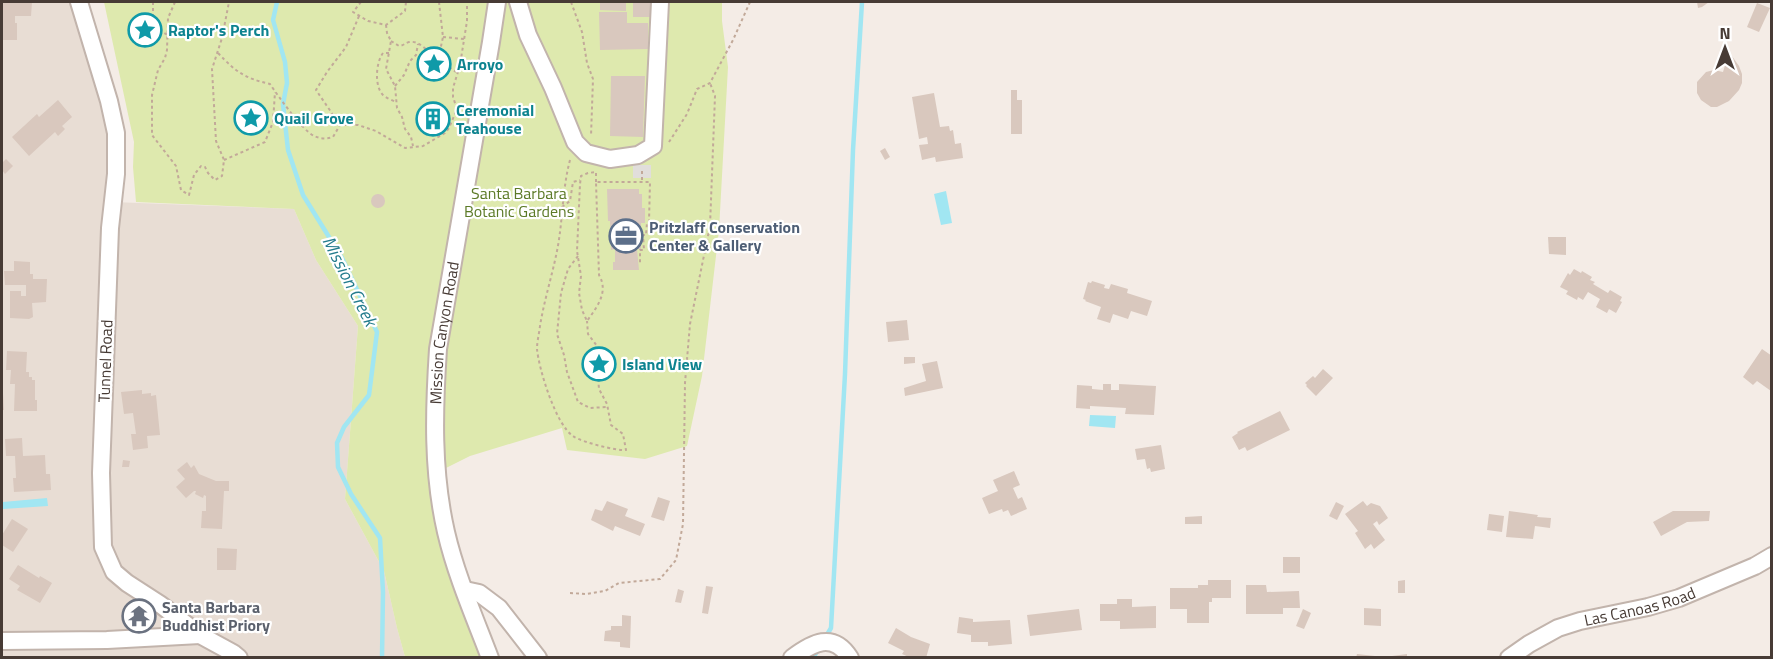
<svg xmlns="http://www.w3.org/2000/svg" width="1773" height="659" font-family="'Titillium Web',sans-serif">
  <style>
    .residential { fill: #e8ddd4 }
    .green { fill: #dee9ae }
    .parking { fill: #e1dedb }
    .water { fill: #a1e6f2 }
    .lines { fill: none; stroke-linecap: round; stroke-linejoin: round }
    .stream { stroke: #a1e6f2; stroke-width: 4.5 }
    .building { fill: #d9c8be }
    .minor-casing { stroke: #c2b4ac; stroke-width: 20 }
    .path { stroke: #c2a999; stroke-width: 2; stroke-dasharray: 3 3; stroke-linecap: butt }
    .minor { stroke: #fff; stroke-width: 16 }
    .labels { text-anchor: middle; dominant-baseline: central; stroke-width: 4.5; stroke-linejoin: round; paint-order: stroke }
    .culture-label { font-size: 16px; font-weight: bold; fill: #0d838f; stroke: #fff; text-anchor: start }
    .park-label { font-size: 16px; fill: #5c7a27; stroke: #fff }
    .service-label { font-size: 16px; font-weight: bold; fill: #4e5e75; stroke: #fff; text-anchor: start }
    .street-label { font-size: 16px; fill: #473b35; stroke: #fff }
    .worship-label { font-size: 16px; font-weight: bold; fill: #5b616d; stroke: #fff; text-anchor: start }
    .water-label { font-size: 18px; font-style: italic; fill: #247c8d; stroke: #fff }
  </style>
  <rect width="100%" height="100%" fill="#f4ece6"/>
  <polygon class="residential" points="2,2 82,2 109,101 113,202 294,209 316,260 358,326 345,499 384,571 397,628 405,657 2,657"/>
  <polygon class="green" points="104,2 722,2 722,21 728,67 719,230 702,376 687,446 645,459 567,450 562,428 470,456 432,475 490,657 405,657 397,628 384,571 345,499 358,326 316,260 294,209 136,202 133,167 134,142"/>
  <rect class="parking" x="633" y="165" width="18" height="13"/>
  <g class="water">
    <polygon points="946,191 952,223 941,225 934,194"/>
    <polygon points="1090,415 1116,416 1115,428 1089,426"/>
    <polygon points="47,498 48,506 3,509 3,502"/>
  </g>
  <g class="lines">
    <g class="stream">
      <polyline points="277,2 273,20 285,62 287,83 283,104 288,150 303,195 342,258 377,332 369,395 344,427 337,443 338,467 351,494 380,538 383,592 382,658"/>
      <polyline points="825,638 831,628 845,374 853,150 862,2"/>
      <polyline points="813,658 819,648"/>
    </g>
  </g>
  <g class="building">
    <polygon points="10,2 32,2 31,16 15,16 15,23 17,23 17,40 2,40 2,3"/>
    <polygon points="600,2 626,2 626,11 600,10"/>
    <polygon points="633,2 650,2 651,17 633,17"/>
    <polygon points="1697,2 1709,2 1702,7 1698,8"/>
    <polygon points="1757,3 1770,8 1759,32 1747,27"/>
    <polygon points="599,12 627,12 627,23 648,23 648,49 600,50"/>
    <polygon points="1729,52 1739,66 1742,74 1742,83 1739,90 1729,101 1717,107 1711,107 1701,100 1697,93 1697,82 1706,72 1714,70 1723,72"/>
    <polygon points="611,76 645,76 643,137 610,136"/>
    <polygon points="1011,90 1017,90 1017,100 1022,100 1022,134 1011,134"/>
    <polygon points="934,93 940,127 949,126 950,131 953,130 955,144 961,143 963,158 936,162 935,157 922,160 919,145 928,144 927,137 919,139 912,97"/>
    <polygon points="58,100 72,117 62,126 65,129 58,136 55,132 29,156 12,137 37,114 39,117"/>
    <polygon points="430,113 439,114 439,122 436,122 435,128 426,127 427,115 430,116"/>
    <polygon points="885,148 890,157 885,160 880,151"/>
    <polygon points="6,159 13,166 5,174 2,170 2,163"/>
    <polygon points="607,189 639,189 639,194 642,194 642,208 645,208 645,223 641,223 641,249 637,249 639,270 613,270 613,262 615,262 615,249 611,250 610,221 608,221"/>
    <circle cx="378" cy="201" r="7"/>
    <polygon points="1548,237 1566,237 1566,255 1549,254"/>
    <polygon points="14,261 30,262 30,274 33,274 33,279 47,279 46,302 32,303 33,317 29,319 10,318 10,291 21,291 21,296 26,296 26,285 5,285 4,271 14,271"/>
    <polygon points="1574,269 1581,273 1582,271 1592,277 1590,280 1595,282 1593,284 1608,293 1610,290 1622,297 1620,301 1622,302 1616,313 1609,309 1607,313 1596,307 1600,299 1588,292 1583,300 1578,297 1577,300 1566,294 1568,291 1560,287 1568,273 1570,275"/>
    <polygon points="1092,281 1105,285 1104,288 1109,289 1111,284 1128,289 1127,293 1152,301 1147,316 1131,311 1128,319 1113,314 1110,323 1097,319 1101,307 1085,301 1086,300 1083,299 1088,282 1091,283"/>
    <polygon points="907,320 909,340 888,342 886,322"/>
    <polygon points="1762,349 1772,356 1771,391 1757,381 1753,385 1743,377"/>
    <polygon points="7,351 27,352 26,372 29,372 29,377 32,377 32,380 35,380 35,400 37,400 37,411 14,411 15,384 10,384 11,370 6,370"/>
    <polygon points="904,357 915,357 915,363 904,364"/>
    <polygon points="937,361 943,388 905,396 904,388 926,381 922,364"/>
    <polygon points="1323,369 1333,378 1316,396 1306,386 1307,385 1305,383 1313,376 1315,378"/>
    <polygon points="1103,384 1111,384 1111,390 1119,390 1119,384 1156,386 1154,415 1125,414 1126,408 1090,406 1090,409 1076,408 1077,385 1092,386 1092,389 1103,390"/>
    <polygon points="142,390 142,394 151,393 151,396 156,395 160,435 147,436 148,448 133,450 131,434 136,434 133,413 124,414 121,392"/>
    <polygon points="2,393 3,393 4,410 2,410"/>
    <polygon points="1280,411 1290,430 1247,451 1245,447 1239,450 1232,437 1238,433 1237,432"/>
    <polygon points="22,438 23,456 45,455 46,474 50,474 51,490 14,492 13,478 16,478 15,456 6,456 5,439"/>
    <polygon points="1161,445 1165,469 1151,472 1150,468 1147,469 1145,459 1137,460 1135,449"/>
    <polygon points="123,460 130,461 129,467 122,467"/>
    <polygon points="187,462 191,468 194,465 199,474 216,481 229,481 229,491 224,491 222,529 201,528 202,511 206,511 206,496 204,495 203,498 195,494 196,491 194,491 186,498 176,487 185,479 177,470"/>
    <polygon points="1014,471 1020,485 1013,488 1018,499 1022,497 1027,509 1011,516 1008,510 1003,512 1002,509 989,514 982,498 998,491 993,480"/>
    <polygon points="658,497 670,501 664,521 651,517"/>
    <polygon points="607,501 628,509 625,516 645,524 640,536 615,526 613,531 591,520 595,509 602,511"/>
    <polygon points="1363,501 1367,506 1371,503 1380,506 1388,518 1379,525 1377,521 1373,524 1385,540 1374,549 1371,544 1365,549 1355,533 1358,531 1345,514"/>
    <polygon points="1336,502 1344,506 1337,520 1329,516"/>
    <polygon points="1509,511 1538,515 1537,517 1551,518 1550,528 1535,526 1533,539 1506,537"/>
    <polygon points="1673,511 1710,511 1709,521 1687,522 1661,536 1653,522"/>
    <polygon points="1489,514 1504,516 1502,532 1487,530"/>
    <polygon points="1202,516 1202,524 1185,524 1185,517"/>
    <polygon points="12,519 28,529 13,552 2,545 2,535"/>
    <polygon points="217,548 237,549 236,570 217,570"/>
    <rect x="1283" y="557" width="17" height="16"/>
    <polygon points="18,565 39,578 40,576 52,583 40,603 17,590 20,586 9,579"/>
    <polygon points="1208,580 1231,580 1231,598 1212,598 1212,602 1209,602 1209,623 1187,623 1187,609 1170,609 1170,588 1198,588 1198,585 1208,585"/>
    <polygon points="1405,580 1405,593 1398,593 1398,581"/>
    <polygon points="1246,585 1266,585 1267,592 1299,591 1300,608 1283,608 1283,614 1246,614"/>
    <polygon points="706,586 713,587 708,614 702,613"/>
    <polygon points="678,589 684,591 681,603 675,602"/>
    <polygon points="1117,599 1132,599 1132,607 1156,606 1156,628 1120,629 1120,621 1100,621 1100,604 1117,604"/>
    <polygon points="1364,608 1381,609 1381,626 1364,625"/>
    <polygon points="1079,609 1082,630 1030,636 1027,615"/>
    <polygon points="1303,609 1311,613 1304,629 1296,626"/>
    <polygon points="622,615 631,616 630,648 620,647 620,642 604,641 605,631 611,630 611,626 622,626"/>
    <polygon points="959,617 973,619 973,622 1010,620 1012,644 988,646 988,642 971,642 971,635 957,633"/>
    <polygon points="896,628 911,637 930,644 926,658 911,658 902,654 904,651 888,643"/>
    <polygon points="1357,654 1375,656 1375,658 1356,658"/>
    <polygon points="1407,654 1407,658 1392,658 1392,656"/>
  </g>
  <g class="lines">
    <g class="minor-casing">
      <g id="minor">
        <polyline points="79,2 109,101 116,133 116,174 110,228 101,473 103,547 114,572 127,583 161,605 200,635 233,653 239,658"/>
        <polyline points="518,2 528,35 553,88 575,142 586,153 610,159 638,155 653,146 660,2"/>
        <polyline points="465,590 479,593 499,608 538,658"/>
        <polyline points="2,641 107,640 200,635"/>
        <path id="s1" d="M490 658C474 616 456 575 446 532 432 471 434 410 438 349L491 42 497 2"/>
        <path d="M792 658C812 643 833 631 850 658"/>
        <path id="s2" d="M1509 658 1529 644 1558 628 1580 621 1648 607 1679 598 1755 566 1772 556"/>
      </g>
    </g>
    <g class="path">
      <polyline points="153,2 153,17 158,30 168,35"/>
      <polyline points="175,2 168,18 167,50 165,58 158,70 152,95 152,135 176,166 181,190 189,195 194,175 201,166 205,167 208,173 215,180 222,176 224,160 216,141 212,69 222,38 229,2"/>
      <polyline points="361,2 353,12 368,21 386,25 405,11 406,2"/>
      <polyline points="439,2 443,37 438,60 456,72"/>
      <polyline points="571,2 582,32 587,63 593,79 591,136"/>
      <polyline points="359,16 346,47 327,72 316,90 340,125 358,125 376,131 405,148 423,146 445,133 449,128 457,109 453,97 453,88 460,65 467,21 467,2"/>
      <polyline points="386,25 387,33 391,41 386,69 395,86 397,108 402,117 405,129 411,137 413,146"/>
      <polyline points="443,37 464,39"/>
      <path d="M391 41 399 46C403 46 405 43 409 42 420 40 429 53 437 59"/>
      <path d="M218 53C236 72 244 78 270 84 278 96 303 131 314 136 321 139 326 139 333 137L340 125"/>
      <path d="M389 53H383C376 62 374 86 383 95 386 98 392 100 396 102"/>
      <polyline points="395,86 404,75 410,61 416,55 418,44"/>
      <polyline points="669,142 687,114 697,89 710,83 733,40 750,2"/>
      <polyline points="224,160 265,142 273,122 275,92"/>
      <path d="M570 160C562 190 563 221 557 251 552 276 544 301 540 326 539 334 537 342 537 349 539 370 556 425 573 436 581 442 617 451 626 450L623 434 611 425 607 404 599 389 598 377 590 366 598 350 597 346 588 334 587 321"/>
      <polyline points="642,171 642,182"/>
      <path d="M596 182V172L588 173 581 176 580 184 577 251 581 276 579 293 582 310 587 321C597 307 609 292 599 275L596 182H650L649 222 647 223 646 235H643L644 250H640V264"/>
      <polyline points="562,207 570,201 573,182 580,180"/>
      <polyline points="578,256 568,269 561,293 557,334 564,355 567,372 578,402 590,408 607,407"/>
      <polyline points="570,593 586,594 605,591 619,583 660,579 676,560 683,524 685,383 690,324 710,226 715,96 710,83"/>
    </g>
    <use href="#minor" class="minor"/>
  </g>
  <defs>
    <g id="sight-ring" transform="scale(1.725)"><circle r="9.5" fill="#fff" stroke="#0f9aa8" stroke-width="1.5"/><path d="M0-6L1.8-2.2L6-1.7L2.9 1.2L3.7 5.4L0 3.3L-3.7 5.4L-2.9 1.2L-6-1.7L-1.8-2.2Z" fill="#0f9aa8"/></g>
    <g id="building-ring" transform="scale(1.725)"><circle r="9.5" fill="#fff" stroke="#0f9aa8" stroke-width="1.5"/><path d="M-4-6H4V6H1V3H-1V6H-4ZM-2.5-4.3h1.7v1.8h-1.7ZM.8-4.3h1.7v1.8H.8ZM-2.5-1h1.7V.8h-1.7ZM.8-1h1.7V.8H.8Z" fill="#0f9aa8"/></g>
    <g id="office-ring" transform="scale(1.725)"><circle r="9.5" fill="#fff" stroke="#5c6f8a" stroke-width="1.5"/><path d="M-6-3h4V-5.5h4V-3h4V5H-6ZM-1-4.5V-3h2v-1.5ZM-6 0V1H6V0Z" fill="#5c6f8a"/></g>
    <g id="temple-ring" transform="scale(1.725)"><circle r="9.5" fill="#fff" stroke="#6b7280" stroke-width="1.5"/><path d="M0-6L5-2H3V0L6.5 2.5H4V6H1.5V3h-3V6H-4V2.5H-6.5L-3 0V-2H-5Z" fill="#6b7280"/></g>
  </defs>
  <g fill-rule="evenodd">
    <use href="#sight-ring" x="145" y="30"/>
    <use href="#sight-ring" x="434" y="64"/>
    <use href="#sight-ring" x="251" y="118"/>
    <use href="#building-ring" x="433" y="119"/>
    <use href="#office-ring" x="626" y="236"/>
    <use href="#sight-ring" x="599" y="364"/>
    <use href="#temple-ring" x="139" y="616"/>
  </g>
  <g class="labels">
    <g class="culture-label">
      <text x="168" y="30">Raptor's Perch</text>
      <text x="457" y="64">Arroyo</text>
      <text x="456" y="110">Ceremonial<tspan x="456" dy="18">Teahouse</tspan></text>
      <text x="274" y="118">Quail Grove</text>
      <text x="622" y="364">Island View</text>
    </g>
    <g class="park-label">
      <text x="519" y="193">Santa Barbara<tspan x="519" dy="18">Botanic Gardens</tspan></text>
    </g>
    <g class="service-label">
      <text x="649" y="227">Pritzlaff Conservation<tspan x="649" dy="18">Center &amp; Gallery</tspan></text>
    </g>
    <g class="street-label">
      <text stroke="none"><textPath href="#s1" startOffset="334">Mission Canyon Road</textPath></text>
      <text transform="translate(105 361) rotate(-88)">Tunnel Road</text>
      <text stroke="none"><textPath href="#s2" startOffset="142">Las Canoas Road</textPath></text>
    </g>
    <g class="worship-label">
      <text x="162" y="607">Santa Barbara<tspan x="162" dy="18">Buddhist Priory</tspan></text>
    </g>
    <g class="water-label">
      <text transform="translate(350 281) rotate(63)">Mission Creek</text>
    </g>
  </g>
  <rect width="1773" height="659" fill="none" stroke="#473b35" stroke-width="6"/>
  <g transform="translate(1725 48)" stroke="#ffffff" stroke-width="4.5" paint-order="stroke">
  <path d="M0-4.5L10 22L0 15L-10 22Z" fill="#473b35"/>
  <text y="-9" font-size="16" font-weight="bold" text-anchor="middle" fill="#473b35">N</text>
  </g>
</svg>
